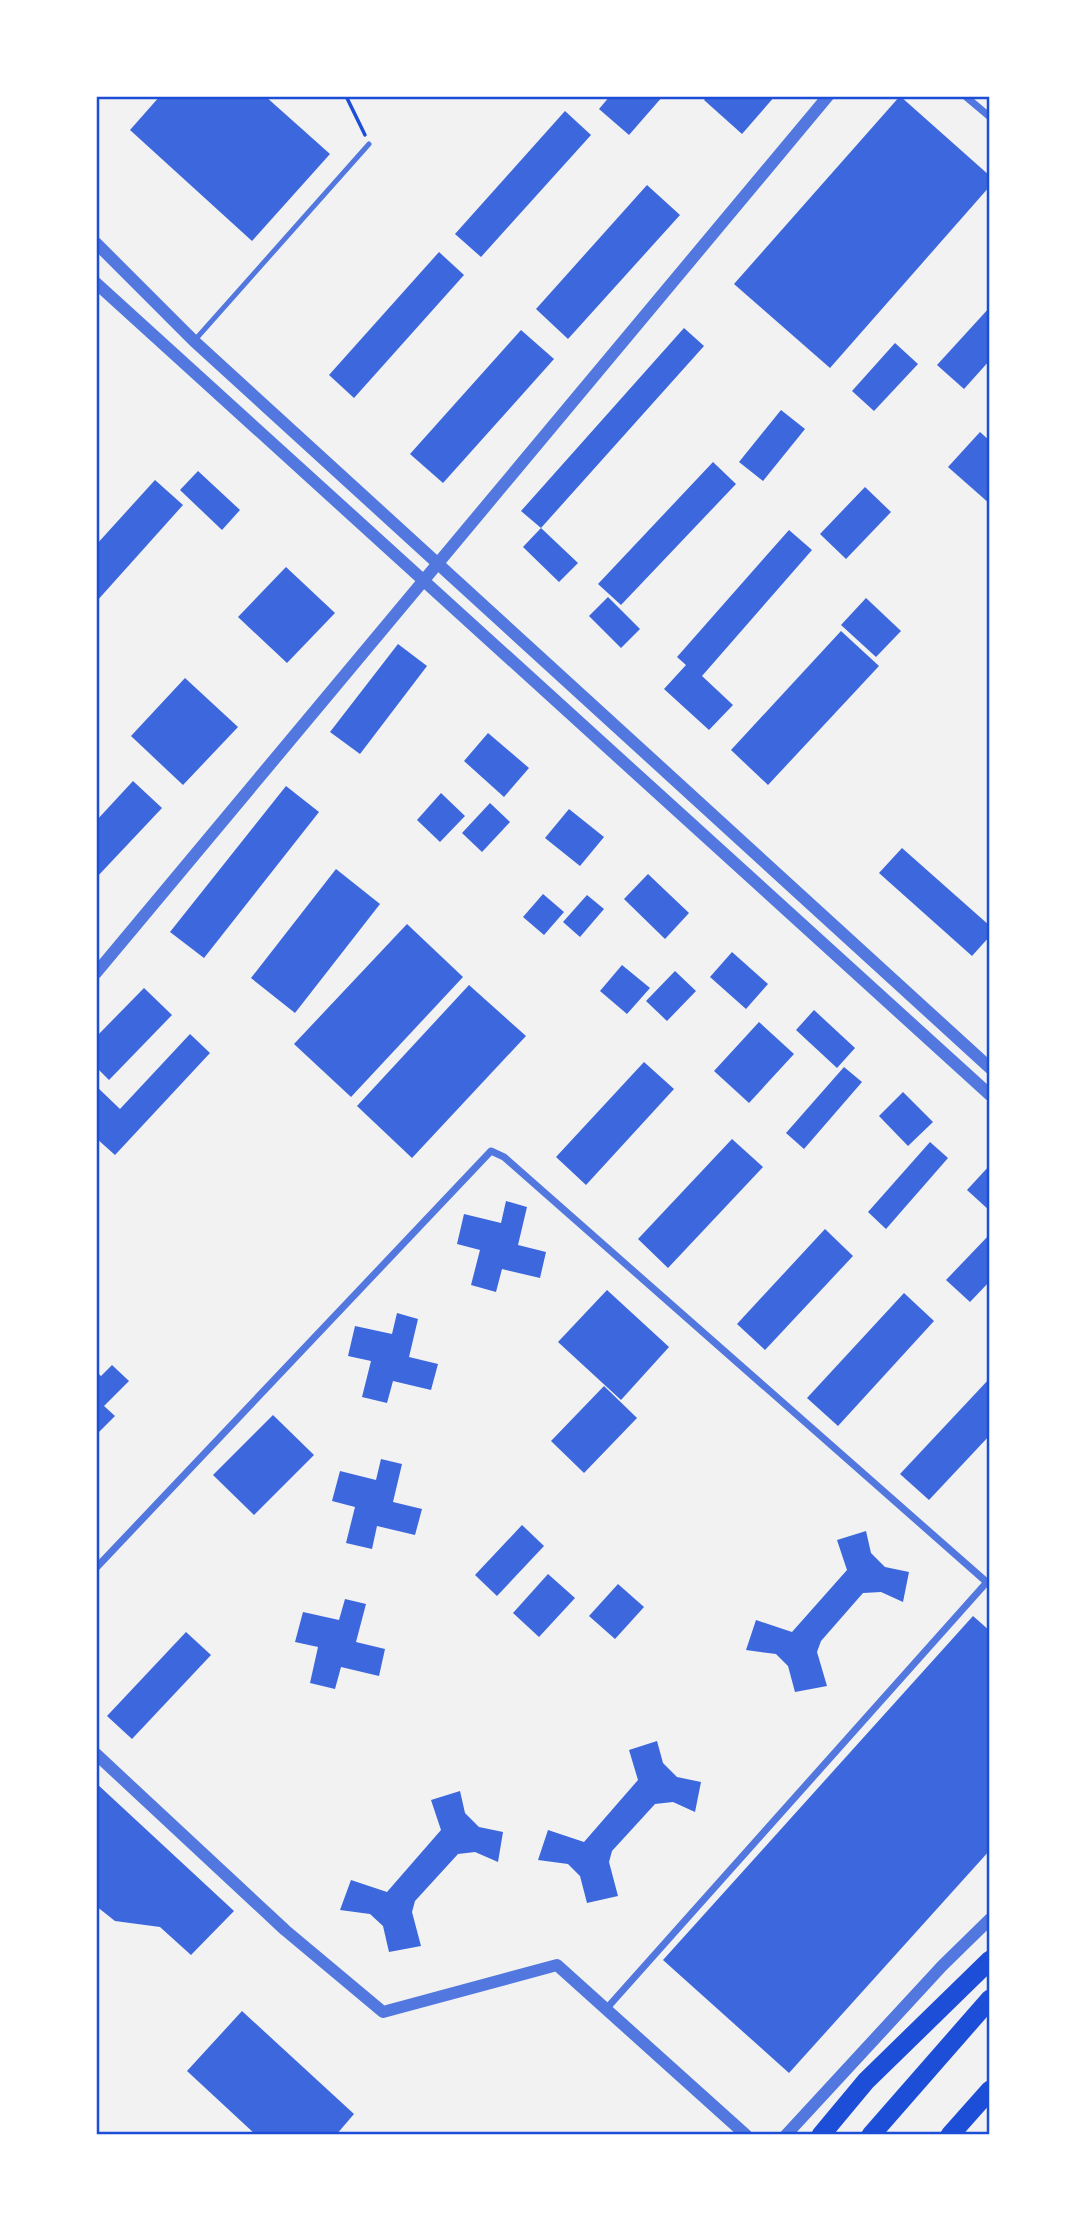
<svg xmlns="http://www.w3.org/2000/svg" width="1086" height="2231" font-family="'Source Serif 4',serif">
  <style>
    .building { fill: #3d67dc }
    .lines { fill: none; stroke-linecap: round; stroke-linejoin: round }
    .path { stroke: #1d4ed8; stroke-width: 3.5 }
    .service { stroke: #5277de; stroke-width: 5 }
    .minor { stroke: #5277de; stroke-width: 7 }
    .tertiary { stroke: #5277de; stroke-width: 12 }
    .trunk { stroke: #1d4ed8; stroke-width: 19 }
    .neatline { fill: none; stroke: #1d4ed8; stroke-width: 2.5 }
  </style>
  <rect width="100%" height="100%" fill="#f2f2f2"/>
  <g class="building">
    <polygon points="160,96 265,96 330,154 252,241 130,130"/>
    <polygon points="610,96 663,96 629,135 599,109"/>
    <polygon points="707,96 775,96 742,134 704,100"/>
    <polygon points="900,96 990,176 990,186 830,368 734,284"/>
    <polygon points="565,111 591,135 481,257 455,234"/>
    <polygon points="647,185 680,215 568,339 536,309"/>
    <polygon points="439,252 464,275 354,398 329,375"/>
    <polygon points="990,307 990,360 964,389 937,365"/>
    <polygon points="684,328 704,346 541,528 578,563 559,582 523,547 541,528 521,511"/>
    <polygon points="521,330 554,359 443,483 410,454"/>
    <polygon points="895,343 918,364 874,411 852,391"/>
    <polygon points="781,410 805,429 763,481 739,462"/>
    <polygon points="980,432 990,441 990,504 948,467"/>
    <polygon points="713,462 736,484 621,605 598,584"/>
    <polygon points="198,471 240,510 222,530 180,490"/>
    <polygon points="155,480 183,505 96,602 96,545"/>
    <polygon points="865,487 891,512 846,559 820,534"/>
    <polygon points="789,530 812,550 702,676 733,705 709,730 664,689 686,665 677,657"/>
    <polygon points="286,567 335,613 287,663 238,617"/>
    <polygon points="608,597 640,629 621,648 589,616"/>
    <polygon points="866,598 901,631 876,657 841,625"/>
    <polygon points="841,631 879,666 768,785 731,750"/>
    <polygon points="398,644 427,666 360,754 330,732"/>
    <polygon points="185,678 238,727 183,785 131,736"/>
    <polygon points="488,733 529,768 504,797 464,761"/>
    <polygon points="133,781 162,808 96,878 96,821"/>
    <polygon points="286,786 319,812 204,958 170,932"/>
    <polygon points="441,793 465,816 440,842 417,820"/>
    <polygon points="490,803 510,822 482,852 462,833"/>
    <polygon points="569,809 604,837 580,866 545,838"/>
    <polygon points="902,848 990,926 990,936 972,956 879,873"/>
    <polygon points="336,869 380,904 295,1013 251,978"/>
    <polygon points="648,874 689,913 665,939 624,899"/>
    <polygon points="543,894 564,912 544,935 523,917"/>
    <polygon points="587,895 604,909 580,937 563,922"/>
    <polygon points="407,924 463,977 351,1097 294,1044"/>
    <polygon points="732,952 768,984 746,1009 710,977"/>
    <polygon points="622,965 650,988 627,1014 600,991"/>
    <polygon points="675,971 696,991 667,1021 646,1001"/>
    <polygon points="469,985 526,1036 412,1158 357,1106"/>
    <polygon points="144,988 172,1015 109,1080 96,1067 96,1037"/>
    <polygon points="814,1010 855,1048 837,1068 796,1030"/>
    <polygon points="759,1022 794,1054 749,1103 714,1071"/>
    <polygon points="190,1034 210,1053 115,1155 96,1138 96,1086 120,1109"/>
    <polygon points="644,1062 674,1089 586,1185 556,1157"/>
    <polygon points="844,1067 862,1082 804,1149 786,1133"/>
    <polygon points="903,1092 933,1122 908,1146 879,1116"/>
    <polygon points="732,1139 763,1167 668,1268 638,1239"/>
    <polygon points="930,1142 948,1158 886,1229 868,1212"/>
    <polygon points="990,1165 990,1211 967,1190"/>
    <polygon points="506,1201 527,1207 518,1245 546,1252 540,1278 502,1269 496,1292 471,1285 480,1250 457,1244 464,1214 501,1223"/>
    <polygon points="825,1229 853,1256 765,1350 737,1324"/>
    <polygon points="990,1234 990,1281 970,1302 946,1280"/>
    <polygon points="607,1290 669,1347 621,1400 558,1342"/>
    <polygon points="904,1293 934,1321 838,1426 807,1398"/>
    <polygon points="397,1313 418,1319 409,1357 438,1364 431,1390 393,1381 387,1403 362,1397 371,1361 348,1356 355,1326 392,1334"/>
    <polygon points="112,1365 129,1381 104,1406 115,1416 96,1435 96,1372 101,1376"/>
    <polygon points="990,1378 990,1435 929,1500 900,1474"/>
    <polygon points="604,1386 637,1418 584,1473 551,1441"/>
    <polygon points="273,1415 314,1455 254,1515 213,1475"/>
    <polygon points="381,1459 402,1464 393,1502 422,1509 415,1535 377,1526 372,1549 346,1543 355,1507 332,1501 340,1471 376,1480"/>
    <polygon points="522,1525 544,1546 497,1596 475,1575"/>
    <polygon points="866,1531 871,1553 885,1567 909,1572 903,1602 881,1592 863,1593 821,1641 817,1652 827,1686 795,1692 788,1666 776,1654 746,1650 756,1620 792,1632 847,1570 837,1540"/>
    <polygon points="548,1574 575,1598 539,1637 513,1613"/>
    <polygon points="618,1584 644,1607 615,1639 589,1616"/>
    <polygon points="345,1599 366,1604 356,1642 385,1649 379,1676 341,1667 335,1689 310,1683 318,1647 295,1642 303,1612 339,1620"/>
    <polygon points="973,1616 990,1631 990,1850 789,2073 663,1960"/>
    <polygon points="186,1632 211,1655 132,1739 107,1716"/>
    <polygon points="657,1741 663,1763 677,1777 701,1782 695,1812 673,1802 655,1804 612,1851 609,1862 618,1896 587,1903 580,1876 568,1864 538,1860 548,1830 584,1842 638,1780 629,1750"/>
    <polygon points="96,1783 234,1911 191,1955 160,1927 115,1921 96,1906"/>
    <polygon points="460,1791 465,1813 479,1827 503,1832 498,1862 475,1852 458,1854 415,1901 412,1912 421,1946 389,1952 383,1926 370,1914 340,1910 351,1880 387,1892 441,1830 431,1800"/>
    <polygon points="242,2011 354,2114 336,2135 256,2135 187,2071"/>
  </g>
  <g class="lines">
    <polyline class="path" points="346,96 365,135"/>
    <polyline class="service" points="194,341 369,144"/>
    <g class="minor">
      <polyline points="965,96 990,117"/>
      <polyline points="96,1568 491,1151 504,1157 990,1585"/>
      <polyline points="607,2008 987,1582"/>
    </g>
    <g class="tertiary">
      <polyline points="96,243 194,341 990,1068"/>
      <polyline points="96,283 990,1095"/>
      <polyline points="96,973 828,96"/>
      <polyline points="96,1754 285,1930 383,2012 557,1965 746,2135"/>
      <polyline points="786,2135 942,1966 990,1919"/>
    </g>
    <g class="trunk">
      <polyline points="821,2135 866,2081 990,1960"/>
      <polyline points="871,2135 990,1999"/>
      <polyline points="950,2135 990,2090"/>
    </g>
  </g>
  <rect width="1086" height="2231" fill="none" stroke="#ffffff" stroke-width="196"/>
  <rect x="98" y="98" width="890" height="2035" class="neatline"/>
</svg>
